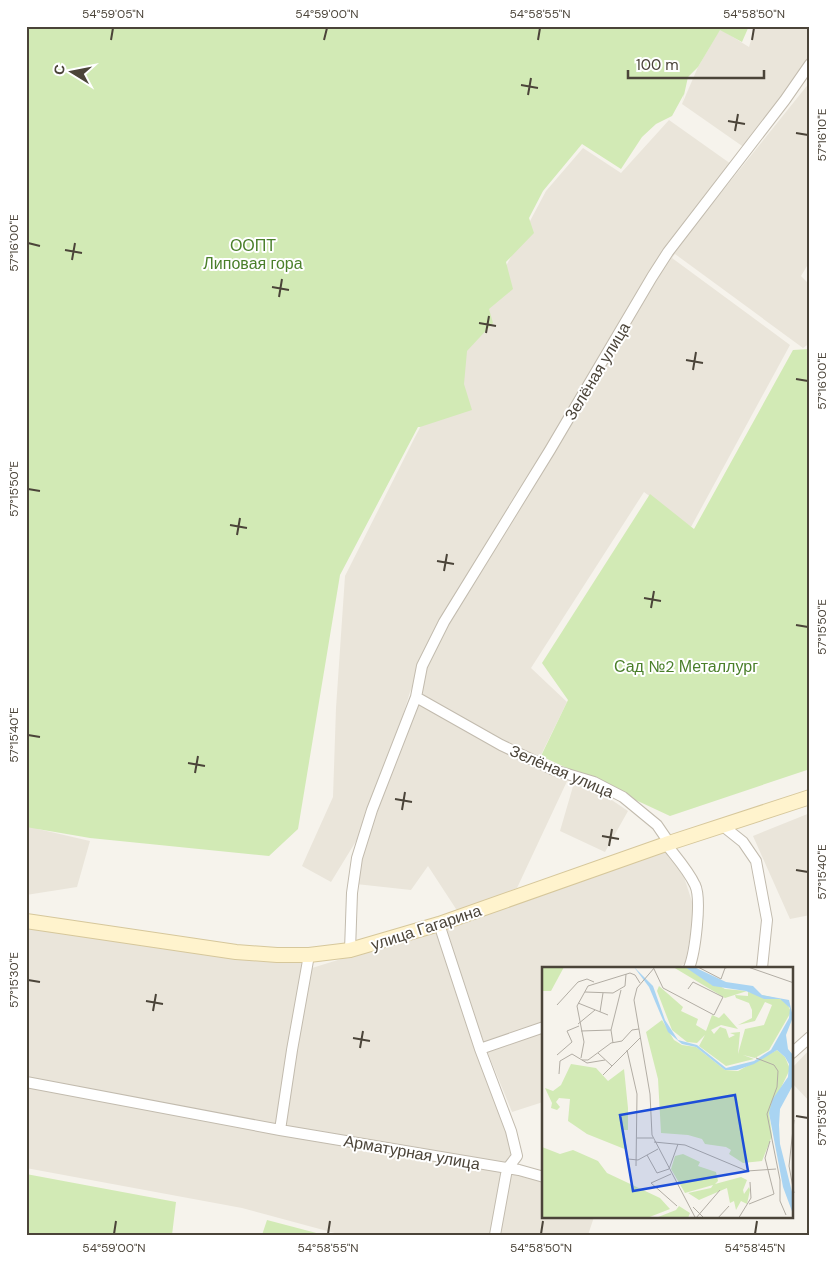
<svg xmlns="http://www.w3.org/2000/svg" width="836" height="1261" font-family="'DM Sans',sans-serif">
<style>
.residential{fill:#eae5da}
.green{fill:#d2eab5}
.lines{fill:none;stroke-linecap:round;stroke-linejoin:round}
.street-casing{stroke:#c2bbae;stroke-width:12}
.secondary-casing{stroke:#d6c79b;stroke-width:16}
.street{stroke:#fff;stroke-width:10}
.secondary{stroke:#fff3cd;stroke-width:14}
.ticks{fill:none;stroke:#4b4439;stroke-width:2}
.labels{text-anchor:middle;stroke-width:4;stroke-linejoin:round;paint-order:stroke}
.park-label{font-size:16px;fill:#4a7f2a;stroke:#fff}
.street-label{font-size:16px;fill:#4b4439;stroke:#fff}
.inset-road{fill:none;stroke:#b2ada4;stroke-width:1}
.view{fill:#1d4ed8;fill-opacity:0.15;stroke:#1d4ed8;stroke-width:2.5}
.inset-edge{fill:none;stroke:#4b4439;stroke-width:2.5}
.neatline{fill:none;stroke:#4b4439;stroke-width:2}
.ticks-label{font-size:12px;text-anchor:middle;fill:#4b4439}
</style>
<rect width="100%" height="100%" fill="#f6f3ec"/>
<path class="residential" d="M 755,26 L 810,26 L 810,56 L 800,73 L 745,148 L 682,104 L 698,67 L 720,29 L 749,47 Z
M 810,82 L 810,261 L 801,276 L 810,285 L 810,343 L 803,348 L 675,254 L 672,258 L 790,345 L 691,527 L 644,492 L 531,668 L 567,702 L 539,759 L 481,732 L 419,696 L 427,664 L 471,585 L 456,599 L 410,692 L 387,766 L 361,833 L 331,882 L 302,866 L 333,797 L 336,708 L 345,576 L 415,437 L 546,191 L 583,148 L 621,173 L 669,120 L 731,164 L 684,239 Z
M 417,703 L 569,777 L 517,888 L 458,912 L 428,866 L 411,890 L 356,884 L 365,841 Z
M 576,776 L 628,811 L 605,852 L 560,831 Z
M 810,813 L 810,915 L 790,919 L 753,836 Z
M 26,819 L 36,819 L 38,829 L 90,841 L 77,887 L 26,895 Z
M 665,849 L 684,877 L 695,911 L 685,963 L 678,968 L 544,968 L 543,1023 L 484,1043 L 443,926 Z
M 26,923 L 306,960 L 276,1125 L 26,1078 Z
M 438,929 L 513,1151 L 505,1165 L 284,1126 L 312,968 Z
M 543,1030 L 543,1102 L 512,1112 L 487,1051 Z
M 810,1049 L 810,1102 L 792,1083 L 792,1068 Z
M 26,1085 L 503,1171 L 491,1235 L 342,1235 L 242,1208 L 26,1168 Z
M 509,1171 L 543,1180 L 544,1217 L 594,1217 L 588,1235 L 499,1235 Z"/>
<path class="green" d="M 26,26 L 749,26 L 742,42 L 720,30 L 698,67 L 688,77 L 682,104 L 684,94 L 672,116 L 656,124 L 642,137 L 621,169 L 582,144 L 543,191 L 529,218 L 534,233 L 506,262 L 513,289 L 489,309 L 493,323 L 467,351 L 464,384 L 472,410 L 420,427 L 418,427 L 340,575 L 298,829 L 269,856 L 90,838 L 26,827 Z
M 810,349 L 810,769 L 670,816 L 541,756 L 568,700 L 542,663 L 650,494 L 694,529 L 793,350 Z
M 26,1174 L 176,1202 L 172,1235 L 26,1235 Z
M 267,1220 L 324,1235 L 262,1235 Z"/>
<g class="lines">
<g class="street-casing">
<path id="street" d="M 416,697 L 501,745 L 554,770 L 594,782 L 623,797 L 657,825 L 670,844
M 723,826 L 743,842 L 756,861 L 767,920 L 762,968
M 666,844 C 676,857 688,870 695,885 C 702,899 695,953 689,968
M 439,924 L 480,1049 L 511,1131 L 517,1156 L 507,1169 L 495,1235
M 350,950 L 352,893 L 357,858 L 372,810 L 416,697 L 422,666 L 444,622 L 550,450 L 652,277 L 668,252 L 785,100 L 810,64
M 480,1049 L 544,1027
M 792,1053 L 810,1037
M 26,1082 L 280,1130 L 519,1170 L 544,1177
M 280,1130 L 292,1050 L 309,955"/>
</g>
<g class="secondary-casing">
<path id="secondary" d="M 26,921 L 236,952 L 277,955 L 309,955 L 350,950 L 439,924 L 666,844 L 810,797"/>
</g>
<use href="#street" class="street"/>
<use href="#secondary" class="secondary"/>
</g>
<path class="ticks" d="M 111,40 L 113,28M 324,40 L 327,28M 538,40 L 540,28M 752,40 L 754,28M 521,85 L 538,88M 528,95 L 531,78M 728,121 L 745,124M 735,131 L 738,114M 796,133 L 808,135M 28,243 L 40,246M 65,250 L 82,253M 72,260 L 75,243M 272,287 L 289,290M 279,297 L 282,279M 479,323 L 496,326M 486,333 L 489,316M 686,360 L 703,363M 693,370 L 696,352M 796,379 L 808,381M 28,489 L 40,491M 230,525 L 247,528M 237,535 L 240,518M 437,561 L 454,564M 444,571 L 447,554M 644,598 L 661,601M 651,608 L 654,591M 796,625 L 808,627M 28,735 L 40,737M 188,763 L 205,766M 195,773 L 198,756M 395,799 L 412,802M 402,810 L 405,792M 602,836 L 619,839M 609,846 L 612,829M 796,870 L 808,872M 28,980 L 40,982M 146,1001 L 163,1004M 153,1011 L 156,994M 353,1038 L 370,1041M 360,1048 L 363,1031M 796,1116 L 808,1118M 114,1234 L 116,1221M 328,1234 L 330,1221M 541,1234 L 543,1221M 755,1234 L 757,1221"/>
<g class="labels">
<g class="park-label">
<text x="253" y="251">ООПТ<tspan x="253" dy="18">Липовая гора</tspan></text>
<text x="686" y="672">Сад №2 Металлург</text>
</g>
<g class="street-label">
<text transform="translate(597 371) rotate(-59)" y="6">Зелёная улица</text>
<text transform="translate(562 771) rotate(23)" y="6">Зелёная улица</text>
<text transform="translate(426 927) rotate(-18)" y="6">улица Гагарина</text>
<text transform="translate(412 1152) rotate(10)" y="6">Арматурная улица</text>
</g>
</g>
<g transform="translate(542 967)">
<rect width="251" height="251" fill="#f6f3ec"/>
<path d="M 0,0 L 22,0 L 9,24 L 0,24 ZM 131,0 L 143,0 L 183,22 L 205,24 L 183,31 ZM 117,19 L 141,40 L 139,44 L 156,52 L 154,58 L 164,64 L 170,48 L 177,51 L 182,46 L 196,62 L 179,58 L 169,63 L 172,67 L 178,60 L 184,62 L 187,71 L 193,68 L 188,66 L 198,65 L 196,87 L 203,62 L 222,58 L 230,38 L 223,35 L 213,54 L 196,58 L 210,51 L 210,43 L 207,36 L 194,31 L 193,28 L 206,29 L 206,25 L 238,32 L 245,36 L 249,45 L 227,83 L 213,91 L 201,88 L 212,92 L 184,99 L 157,79 L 163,68 L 155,76 L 145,75 L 130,63 L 115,24 ZM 120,53 L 132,73 L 140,78 L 154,80 L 183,103 L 196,104 L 235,83 L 243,90 L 248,102 L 227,146 L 230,169 L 220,194 L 201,196 L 187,187 L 189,183 L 184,180 L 163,177 L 160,172 L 146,168 L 119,166 L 116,112 L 104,65 ZM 29,97 L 54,101 L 66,114 L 82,102 L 86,141 L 86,163 L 82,163 L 85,183 L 45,167 L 26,154 L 28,132 L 17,131 L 14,135 L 18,140 L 15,143 L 9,141 L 10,136 L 3,121 L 11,124 L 19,118 ZM 0,180 L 18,187 L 31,183 L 56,194 L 65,206 L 118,231 L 128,242 L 105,251 L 0,251 ZM 141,187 L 158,195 L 156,199 L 174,205 L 176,214 L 173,217 L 199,210 L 205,213 L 201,223 L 202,227 L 207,220 L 208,223 L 205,237 L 199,234 L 194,243 L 192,234 L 188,236 L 185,221 L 157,233 L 146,226 L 169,221 L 171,218 L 143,226 L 129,202 L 133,189 ZM 137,239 L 148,246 L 146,251 L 111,252 L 134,243 Z" fill="#d2eab5"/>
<path d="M 92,0 L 111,19 L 123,53 L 136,73 L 155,78 L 184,101 L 212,94 L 229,83 L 247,51 L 248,41 L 238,32 L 222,32 L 204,24 L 171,19 L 143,0 L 152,0 L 184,15 L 211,19 L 220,28 L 247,33 L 251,50 L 244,68 L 246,82 L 251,88 L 251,118 L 238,142 L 237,158 L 238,177 L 251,229 L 251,247 L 241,220 L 227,146 L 230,133 L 246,110 L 247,97 L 243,90 L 235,83 L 212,97 L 195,103 L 183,103 L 154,80 L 140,77 L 126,65 L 107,20 Z" fill="#a9d4f2"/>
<path class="inset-road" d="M 113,0 L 95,21 L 92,33 L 108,127 L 110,168 L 154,252M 156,0 L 179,12 L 183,1 L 187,0M 206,0 L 252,16M 112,2 L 121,21 L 172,48 L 181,30 L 151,15 L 146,22M 43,25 L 71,26 L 83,19 L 84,7M 36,36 L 66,48M 15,38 L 36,15 L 45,12 L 52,15M 58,45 L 61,26M 36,57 L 53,43M 39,64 L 69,63M 71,76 L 69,63 L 79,23M 85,83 L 95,127 L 94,199M 56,86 L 70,99M 15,88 L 30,75 L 25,64 L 37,59M 39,91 L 42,75 L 35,39 L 46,19 L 88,6 L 93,8 L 98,16M 214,91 L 232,98 L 236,104 L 235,120 L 225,147 L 238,213 L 238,234 L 244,248M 40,93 L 46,93 L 69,76 L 80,74 L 90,63 L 97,62M 17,107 L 18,94 L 30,87 L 45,96 L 63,93M 61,108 L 98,71M 252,153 L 247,199 L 252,226M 95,171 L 111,171M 112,175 L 143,178 L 205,204 L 234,202M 105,188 L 115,206 L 127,202M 86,192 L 96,193 L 116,182M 127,202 L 136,177M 129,207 L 109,216 L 135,239M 207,237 L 232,227 L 223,191 L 228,174M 151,240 L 163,252M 154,251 L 178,223M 175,252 L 187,239M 196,252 L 209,231 L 208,215"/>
<path class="view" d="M 193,128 L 206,204 L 91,224 L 78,148 Z"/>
<rect width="251" height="251" class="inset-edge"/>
</g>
<rect width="836" height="1261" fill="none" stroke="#ffffff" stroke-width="55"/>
<g transform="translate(72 72) rotate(280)" stroke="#ffffff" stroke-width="4" paint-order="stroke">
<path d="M0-4L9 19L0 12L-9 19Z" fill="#4b4439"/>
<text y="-8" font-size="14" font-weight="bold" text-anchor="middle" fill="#4b4439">С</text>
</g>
<path d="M628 70v8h136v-8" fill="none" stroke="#4b4439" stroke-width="2.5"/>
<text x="636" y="70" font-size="15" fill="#4b4439" stroke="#ffffff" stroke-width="4" paint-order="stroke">100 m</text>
<rect x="28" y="28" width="780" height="1206" class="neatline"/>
<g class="ticks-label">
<text x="113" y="18">54°59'05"N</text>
<text x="327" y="18">54°59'00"N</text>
<text x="540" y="18">54°58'55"N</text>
<text x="754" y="18">54°58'50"N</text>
<text transform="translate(822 135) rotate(-90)" y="4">57°16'10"E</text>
<text transform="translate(14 243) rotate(-90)" y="4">57°16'00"E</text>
<text transform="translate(822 381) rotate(-90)" y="4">57°16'00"E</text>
<text transform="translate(14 489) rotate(-90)" y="4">57°15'50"E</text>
<text transform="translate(822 627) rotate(-90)" y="4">57°15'50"E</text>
<text transform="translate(14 735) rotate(-90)" y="4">57°15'40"E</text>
<text transform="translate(822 872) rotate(-90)" y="4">57°15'40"E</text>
<text transform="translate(14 980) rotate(-90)" y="4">57°15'30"E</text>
<text transform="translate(822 1118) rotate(-90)" y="4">57°15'30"E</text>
<text x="114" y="1252">54°59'00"N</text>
<text x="328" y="1252">54°58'55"N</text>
<text x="541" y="1252">54°58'50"N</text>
<text x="755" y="1252">54°58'45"N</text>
</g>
</svg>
